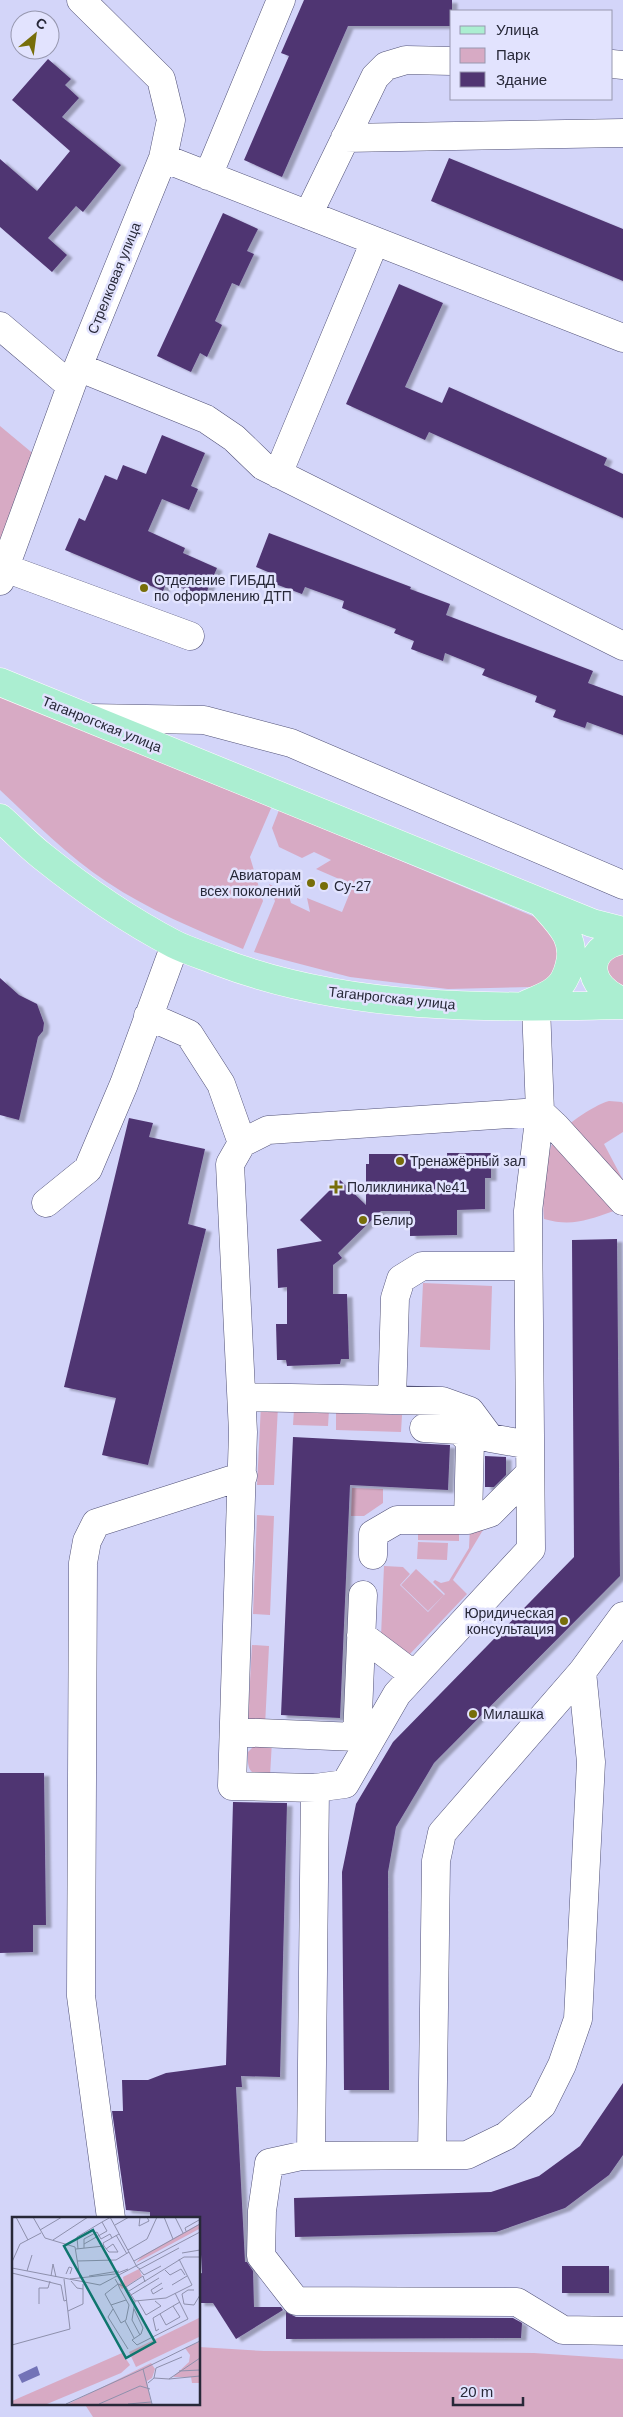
<svg xmlns="http://www.w3.org/2000/svg" width="623" height="2417" font-family="Arial,sans-serif">
<style>
.green{fill:#d7aac4}
.building{fill:#503572;filter:url(#shadow)}
.lines{fill:none;stroke-linecap:round;stroke-linejoin:round}
.minor-casing{stroke:#515177;stroke-width:29}
.major-casing{stroke:#fff;stroke-width:29}
.minor{stroke:#fff;stroke-width:28}
.major{stroke:#abeed1;stroke-width:28}
.poi-dot{fill:#776e0a;stroke:#e2e3fe;stroke-width:2}
.labels{text-anchor:middle;stroke-width:5;stroke-linejoin:round;paint-order:stroke}
.street-label{font-size:14px;fill:#272838;stroke:#e2e3fe}
.poi-label{font-size:14px;fill:#272838;stroke:#e2e3fe;text-anchor:start}
.inset-road{fill:none;stroke:#8e90ac;stroke-width:1}
.view{fill:#0f766e;fill-opacity:0.15;stroke:#0f766e;stroke-width:2.5}
.inset-edge{fill:none;stroke:#272838;stroke-width:2.5}
</style>
<defs>
<filter id="shadow"><feDropShadow dx="5.5" dy="3" stdDeviation="1" flood-color="#0004"/></filter>
</defs>
<rect width="100%" height="100%" fill="#d3d5f9"/>
<path class="green" d="M 0,426 L 36,456 L 0,543 Z
M 0,693 L 272,806 L 250,857 L 263,901 L 243,949 C 196,930 149,910 107,882 C 68,856 34,822 0,790 Z
M 279,810 L 554,925 L 565,955 L 548,982 L 532,987 L 448,989 L 350,977 L 254,952 L 275,901 L 269,884 L 288,893 L 291,903 L 310,912 L 307,898 L 342,912 L 353,885 L 316,869 L 331,860 L 314,852 L 302,858 L 279,847 L 272,828 Z
M 623,947 L 623,991 L 615,991 L 599,962 Z
M 609,1101 L 622,1102 L 623,1104 L 623,1132 L 604,1144 L 623,1180 L 623,1216 L 614,1211 C 587,1220 572,1227 544,1219 C 542,1199 544,1160 553,1142 C 561,1127 592,1106 609,1101 Z
M 423,1283 L 492,1286 L 490,1350 L 420,1347 Z
M 261,1405 L 278,1406 L 274,1485 L 257,1485 Z
M 294,1409 L 329,1410 L 328,1426 L 293,1425 Z
M 336,1413 L 402,1415 L 401,1432 L 336,1430 Z
M 352,1488 L 383,1489 L 383,1503 L 364,1516 L 351,1516 Z
M 257,1515 L 274,1516 L 270,1615 L 253,1614 Z
M 489,1520 L 453,1580 L 467,1594 L 409,1655 L 381,1636 L 384,1566 L 403,1567 L 410,1574 L 400,1585 L 428,1612 L 445,1594 L 433,1582 L 435,1580 L 441,1583 L 449,1581 L 469,1548 L 470,1526 Z
M 418,1531 L 459,1533 L 459,1541 L 418,1540 Z
M 418,1542 L 448,1543 L 447,1560 L 417,1559 Z
M 416,1569 L 444,1595 L 428,1611 L 401,1585 Z
M 252,1645 L 269,1646 L 265,1726 L 248,1718 Z
M 260,1740 L 272,1741 L 270,1776 C 250,1775 247,1772 248,1752 Z
M 199,2347 L 264,2351 L 534,2353 L 623,2359 L 623,2417 L 93,2417 L 84,2403 L 199,2403 Z"/>
<path class="building" d="M 304,0 L 452,0 L 452,26 L 348,26 L 282,177 L 244,160 L 289,56 L 281,53 Z
M 48,59 L 71,79 L 65,85 L 79,98 L 62,117 L 121,165 L 83,212 L 76,206 L 48,238 L 67,255 L 52,272 L 0,227 L 0,159 L 37,191 L 70,151 L 12,100 Z
M 449,158 L 623,229 L 623,281 L 431,201 Z
M 223,213 L 258,229 L 247,251 L 254,254 L 239,286 L 232,283 L 215,321 L 222,325 L 207,357 L 200,353 L 191,372 L 157,356 Z
M 399,284 L 443,303 L 405,387 L 442,403 L 449,387 L 607,458 L 604,465 L 623,474 L 623,518 L 429,432 L 425,440 L 346,404 Z
M 162,435 L 205,453 L 191,486 L 198,489 L 189,510 L 162,499 L 148,531 L 185,548 L 183,553 L 217,568 L 204,598 L 167,581 L 163,591 L 65,550 L 79,518 L 85,521 L 105,475 L 117,480 L 123,465 L 146,474 Z
M 269,533 L 411,587 L 410,589 L 450,604 L 446,615 L 593,671 L 588,683 L 623,696 L 623,735 L 587,722 L 585,728 L 553,717 L 556,710 L 535,702 L 537,696 L 482,675 L 485,669 L 445,653 L 443,661 L 411,649 L 414,641 L 394,633 L 396,629 L 342,608 L 344,601 L 305,587 L 302,594 L 270,582 L 273,574 L 256,567 Z
M 0,978 L 19,995 L 37,1004 L 44,1023 L 43,1031 L 38,1037 L 19,1120 L 0,1115 Z
M 129,1118 L 153,1123 L 149,1137 L 205,1149 L 188,1224 L 206,1229 L 148,1465 L 102,1455 L 116,1398 L 64,1387 Z
M 447,1153 L 491,1153 L 491,1178 L 485,1178 L 485,1209 L 457,1210 L 457,1235 L 410,1236 L 410,1211 L 381,1211 L 338,1253 L 342,1258 L 333,1265 L 333,1294 L 347,1294 L 349,1359 L 341,1359 L 340,1364 L 287,1366 L 286,1360 L 277,1360 L 276,1324 L 287,1324 L 287,1287 L 278,1288 L 277,1249 L 322,1241 L 300,1220 L 340,1180 L 366,1205 L 366,1164 L 369,1164 L 369,1154 L 410,1154 L 411,1167 L 448,1167 Z
M 617,1239 L 620,1576 L 434,1763 L 396,1827 L 388,1872 L 389,2090 L 344,2090 L 342,1872 L 356,1804 L 393,1742 L 574,1557 L 572,1240 Z
M 293,1437 L 450,1445 L 448,1490 L 350,1485 L 340,1718 L 281,1715 Z
M 485,1456 L 506,1457 L 506,1475 L 494,1487 L 485,1487 Z
M 0,1773 L 44,1773 L 46,1925 L 33,1925 L 33,1952 L 0,1953 Z
M 233,1802 L 287,1803 L 280,2077 L 241,2076 L 242,2087 L 236,2087 L 245,2262 L 247,2262 L 253,2271 L 254,2307 L 281,2307 L 283,2310 L 236,2339 L 213,2303 L 199,2303 L 199,2274 L 202,2273 L 199,2218 L 150,2218 L 150,2212 L 126,2210 L 112,2111 L 123,2111 L 122,2080 L 148,2080 L 166,2073 L 226,2065 Z
M 623,2083 L 623,2155 L 609,2175 L 565,2208 L 496,2232 L 295,2237 L 294,2198 L 491,2192 L 539,2176 L 580,2146 Z
M 562,2266 L 609,2266 L 609,2293 L 562,2293 Z
M 286,2312 L 296,2317 L 513,2318 L 522,2323 L 521,2338 L 286,2339 Z"/>
<g class="lines">
<g class="minor-casing">
<path id="minor" d="M 612,64 L 623,65
M 345,138 L 623,133
M 163,158 L 623,338
M 208,176 L 281,0
M 308,215 L 375,77 L 386,66 L 406,60 L 452,61
M 0,326 L 71,386
M 78,367 L 206,419 L 234,438 L 263,466 L 623,646
M 278,474 L 375,241
M 5,568 L 190,636
M 0,581 L 78,367 L 163,158 L 171,120 L 161,79 L 81,0
M 89,718 L 204,720 L 291,743 L 623,885
M 536,1006 L 540,1112 L 528,1211 L 531,1549 L 397,1694 L 345,1784 L 315,1788 L 232,1786 L 243,1432 L 230,1164 L 242,1143 L 268,1130 L 540,1112 L 555,1126 L 623,1201
M 148,1016 L 189,1034 L 221,1084 L 242,1143
M 46,1203 L 88,1169 L 124,1084 L 175,945
M 243,1397 L 442,1401 L 470,1411 L 490,1438 L 530,1445
M 392,1400 L 395,1298 L 401,1279 L 422,1266 L 528,1266
M 468,1520 L 490,1513 L 530,1473
M 373,1555 L 373,1534 L 397,1520 L 468,1520 L 470,1441 L 459,1430 L 424,1428
M 361,1635 L 414,1675
M 582,1672 L 591,1762 L 578,2019 L 562,2065 L 542,2105 L 506,2136 L 467,2155 L 301,2156 L 269,2163 L 262,2211 L 261,2256 L 296,2301 L 517,2302 L 563,2330 L 623,2331
M 234,1732 L 357,1737 L 363,1595
M 311,2155 L 315,1788
M 432,2155 L 436,1861 L 442,1833 L 582,1672 L 623,1616
M 111,2218 L 81,1996 L 83,1563 L 87,1541 L 96,1523 L 243,1476"/>
</g>
<g class="major-casing">
<path id="major" d="M 0,682 L 592,923 L 623,931
M 0,818 C 14,830 27,844 42,856 C 82,888 128,920 174,944 C 188,951 205,956 220,962 C 349,1011 487,1008 623,1005
M 623,940 C 581,948 586,988 623,1001
M 527,1004 C 536,1000 548,996 555,990 C 562,985 567,975 569,967 C 577,940 561,925 544,906"/>
</g>
<use href="#minor" class="minor"/>
<use href="#major" class="major"/>
</g>
<g class="poi-dot">
<circle cx="144" cy="588" r="5"/>
<circle cx="311" cy="883" r="5"/>
<circle cx="324" cy="886" r="5"/>
<circle cx="400" cy="1161" r="5"/>
<path d="M333.5 1179.5h5v5h5v5h-5v5h-5v-5h-5v-5h5z"/>
<circle cx="363" cy="1220" r="5"/>
<circle cx="564" cy="1621" r="5"/>
<circle cx="473" cy="1714" r="5"/>
</g>
<g class="labels">
<g class="street-label">
<text transform="translate(114 278) rotate(-68)" y="5">Стрелковая улица</text>
<text transform="translate(102 724) rotate(22)" y="5">Таганрогская улица</text>
<text transform="translate(392 998) rotate(6)" y="5">Таганрогская улица</text>
</g>
<g class="poi-label">
<text x="154" y="585">Отделение ГИБДД<tspan x="154" dy="16">по оформлению ДТП</tspan></text>
<text x="301" y="880" text-anchor="end">Авиаторам<tspan x="301" dy="16">всех поколений</tspan></text>
<text x="334" y="891">Су-27</text>
<text x="410" y="1166">Тренажёрный зал</text>
<text x="347" y="1192">Поликлиника №41</text>
<text x="373" y="1225">Белир</text>
<text x="554" y="1618" text-anchor="end">Юридическая<tspan x="554" dy="16">консультация</tspan></text>
<text x="483" y="1719">Милашка</text>
</g>
</g>
<g transform="translate(12 2217)">
<rect width="188" height="188" fill="#d3d5f9"/>
<path d="M 187,7 L 187,12 L 124,46 L 130,39 ZM 127,52 L 130,59 L 110,72 L 107,68 L 109,64 L 112,68 L 111,60 ZM 187,101 L 187,120 L 124,150 L 117,135 ZM 187,125 L 187,166 L 180,166 L 179,160 L 161,160 L 177,145 L 178,138 L 173,131 ZM 110,136 L 118,148 L 109,156 L 35,187 L 0,187 L 0,184 ZM 139,146 L 143,152 L 140,161 L 135,164 L 139,187 L 56,187 Z" fill="#d7aac4"/>
<path d="M 25,149 L 28,158 L 10,166 L 6,158 Z" fill="#7373b7"/>
<path class="inset-road" d="M 4,0 L 16,23M 21,0 L 33,21 L 63,30 L 68,61M 98,0 L 125,50M 128,0 L 127,9 L 137,4 L 135,0M 152,0 L 161,22M 163,0 L 171,16M 103,8 L 117,0M 28,13 L 50,0M 174,14 L 173,11 L 187,3M 104,18 L 115,37M 41,23 L 76,0M 72,27 L 95,14 L 90,5 L 99,0M 92,29 L 96,34 L 97,35 L 106,35 L 101,27 L 94,32M 72,31 L 72,22 L 85,15 L 89,22 L 98,17 L 100,21M 64,32 L 92,29 L 91,26 L 107,17M 66,32 L 65,20 L 90,5M 116,33 L 135,22 L 145,0M 170,36 L 188,33M 65,44 L 104,43 L 117,35M 122,44 L 188,7M 0,45 L 8,27 L 29,16M 125,50 L 128,52 L 167,31M 0,51 L 88,68 L 188,15M 127,52 L 132,58 L 149,49M 153,53 L 158,58 L 169,52 L 173,58M 15,54 L 20,38M 0,56 L 49,68 L 52,84 L 55,83M 54,57 L 57,50 L 60,51 L 58,57M 39,59 L 41,47 L 44,60M 77,59 L 107,54M 58,62 L 103,57 L 116,52M 103,62 L 106,67 L 108,72 L 117,88 L 114,103 L 109,106 L 93,77 L 106,67M 59,64 L 65,71 L 71,72M 150,66 L 139,73 L 141,77 L 151,71M 106,67 L 114,70 L 123,84 L 120,103 L 128,118M 160,68 L 175,59M 114,70 L 131,59 L 133,65M 182,73 L 176,73 L 170,77 L 172,87 L 182,88 L 188,78M 117,74 L 172,40 L 188,40M 119,78 L 147,61M 123,84 L 154,81 L 180,68 L 167,42M 126,84 L 134,98 L 149,89 L 143,84M 27,87 L 27,71 L 36,71 L 38,64M 99,88 L 114,83M 101,92 L 96,100 L 116,132M 122,92 L 131,111 L 129,117 L 120,123 L 125,128 L 176,102 L 163,76M 56,94 L 71,87 L 71,67M 148,97 L 154,108 L 168,100 L 161,89 L 168,85M 113,104 L 122,121M 147,112 L 144,114 L 141,101 L 161,89M 0,128 L 58,112 L 52,62M 131,152 L 188,124M 131,152 L 140,187M 167,154 L 188,153M 142,161 L 144,151 L 170,140M 157,162 L 188,159M 136,166 L 142,161 L 157,162 L 188,141M 54,187 L 131,152M 87,187 L 128,169 L 138,172M 116,187 L 139,185"/>
<path class="view" d="M 81,13 L 143,125 L 114,141 L 52,29 Z"/>
<rect width="188" height="188" class="inset-edge"/>
</g>
<rect x="450" y="10" width="162" height="90" fill="#e2e3fe" stroke="#9798af"/>
<rect x="460" y="26" width="25" height="8" fill="#abeed1" stroke="#9798af"/>
<text x="496" y="35" font-size="15" fill="#272838">Улица</text>
<rect x="460" y="48" width="25" height="15" fill="#d7aac4" stroke="#9798af"/>
<text x="496" y="60" font-size="15" fill="#272838">Парк</text>
<rect x="460" y="72" width="25" height="15" fill="#503572" stroke="#9798af"/>
<text x="496" y="85" font-size="15" fill="#272838">Здание</text>
<g transform="translate(35 35) rotate(29)"><circle r="24" fill="#e2e3fe" stroke="#9798af"/>
<path d="M0-4L9 19L0 12L-9 19Z" fill="#776e0a"/>
<text y="-8" font-size="14" font-weight="bold" text-anchor="middle" fill="#272838">С</text>
</g>
<path d="M453 2397v8h70v-8" fill="none" stroke="#272838" stroke-width="2.5"/>
<text x="460" y="2397" font-size="15" fill="#272838" stroke="#e2e3fe" stroke-width="4" paint-order="stroke">20 m</text>
</svg>
